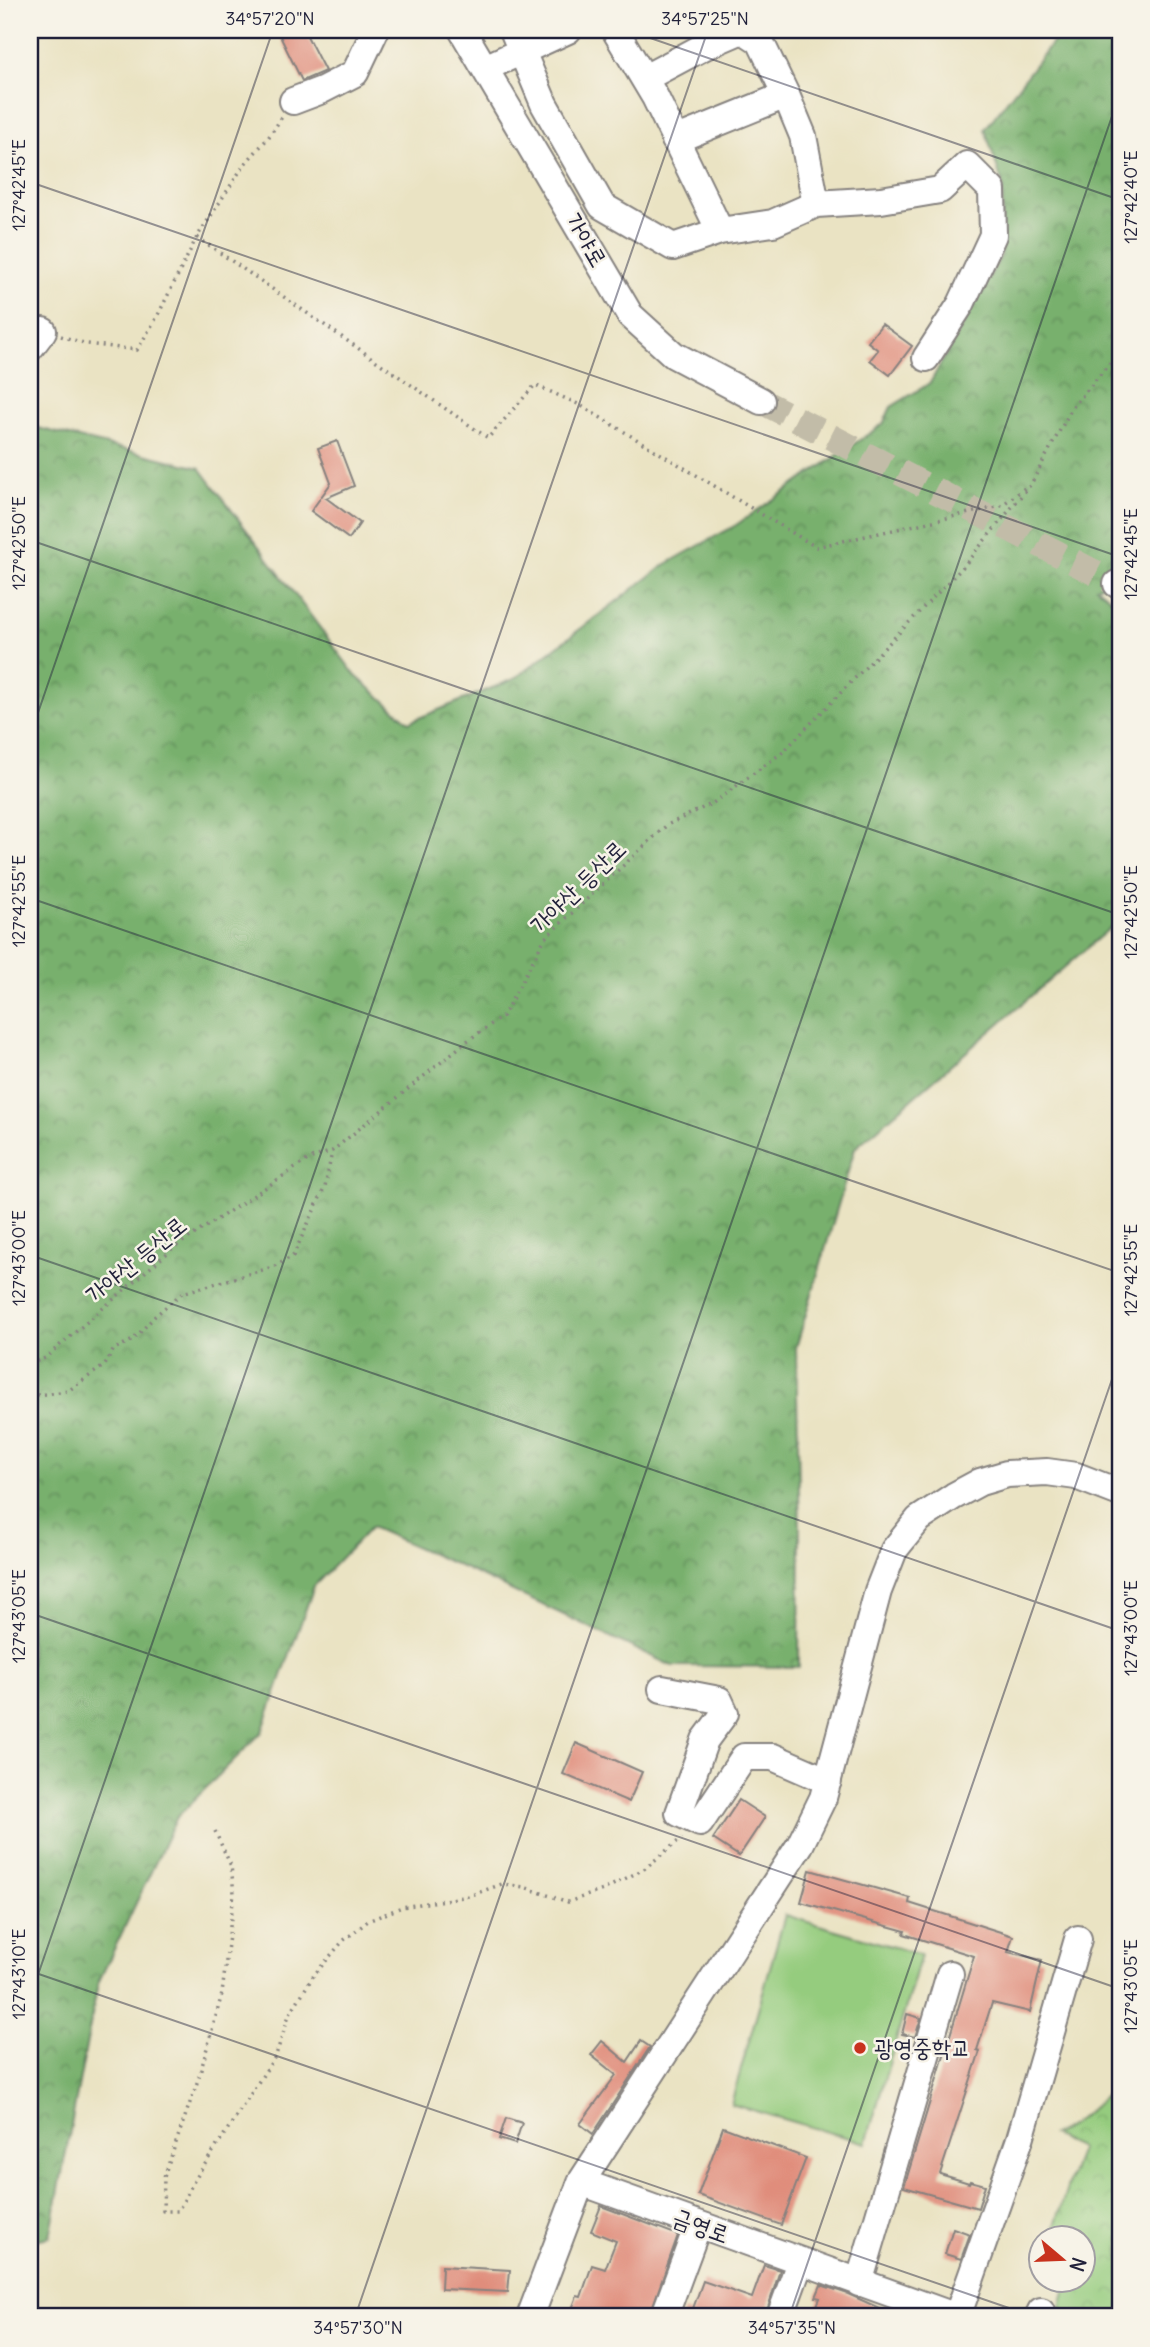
<svg xmlns="http://www.w3.org/2000/svg" width="1150" height="2347" font-family="Delius,'Poor Story',sans-serif">
<style>
.forest{fill:url(#forest-crowns);stroke:#4d6954;stroke-width:2}
.park{fill:url(#park-crowns);stroke:#5c775c;stroke-width:2}
.pitch{fill:#95cc7e;stroke:#5c775c;stroke-width:2}
.building{fill:#e08d7c}
.lines{fill:none;stroke-linecap:round;stroke-linejoin:round}
.minor-tunnel{stroke:#c2bca8;stroke-width:26;stroke-dasharray:26 13;stroke-linecap:butt}
.minor-casing{stroke:#86827f;stroke-width:30}
.path{stroke:#86827f;stroke-width:3.5;stroke-dasharray:2 5;stroke-linecap:butt}
.minor{stroke:#fff;stroke-width:26}
.ticks{fill:none;stroke:#22223b;stroke-width:2;stroke-opacity:0.45}
.poi-dot{fill:#c8321e;stroke:#f7f3e8;stroke-width:2.5}
.labels{text-anchor:middle;stroke-width:5;stroke-linejoin:round;paint-order:stroke}
.street-label{font-size:24px;fill:#22223b;stroke:#f7f3e8}
.poi-label{font-size:24px;fill:#22223b;stroke:#f7f3e8;text-anchor:start}
.neatline{fill:none;stroke:#22223b;stroke-width:2.5}
.ticks-label{font-size:18px;text-anchor:middle;fill:#22223b}
</style>
<defs>
<pattern id="forest-crowns" width="20" height="18" patternUnits="userSpaceOnUse" patternTransform="scale(1.75)"><rect width="20" height="18" fill="#78b06d"/><path d="M2 6a3 3 0 1 1 6 0M12 15a3 3 0 1 1 6 0" fill="none" stroke="#628f5b"/></pattern>
<pattern id="park-crowns" width="20" height="18" patternUnits="userSpaceOnUse" patternTransform="scale(1.75)"><rect width="20" height="18" fill="#95cc7e"/><path d="M2 6a3 3 0 1 1 6 0M12 15a3 3 0 1 1 6 0" fill="none" stroke="#80af6e"/></pattern>
</defs>
<rect width="100%" height="100%" fill="#f7f3e8"/>
<filter id="ink" filterUnits="userSpaceOnUse"><feTurbulence type="fractalNoise" baseFrequency=".0143" numOctaves="2"/><feDisplacementMap in="SourceGraphic" scale="14" xChannelSelector="R" yChannelSelector="G"/><feConvolveMatrix kernelMatrix="1 2 1 2 8 2 1 2 1" color-interpolation-filters="sRGB"/></filter>
<filter id="wash" filterUnits="userSpaceOnUse"><feTurbulence type="fractalNoise" baseFrequency=".00686" numOctaves="4" result="noise"/><feDisplacementMap in="SourceGraphic" scale="28" xChannelSelector="R" yChannelSelector="G"/><feGaussianBlur stdDeviation="1.57" result="paint"/><feColorMatrix in="noise" values="0 0 0 0 0 0 0 0 0 0 0 0 0 0 0 0 0 1.4 0 .05"/><feComposite in="paint" operator="in"/></filter>
<g filter="url(#wash)">
<rect width="100%" height="100%" fill="#eae3c3"/>
<path class="forest" d="M 1062,30 L 1120,30 L 1120,577 L 1096,587 L 1120,606 L 1120,924 L 1110,928 L 855,1148 L 796,1348 L 800,1536 L 799,1667 L 672,1666 L 466,1569 L 371,1527 L 314,1586 L 262,1732 L 177,1817 L 98,1983 L 50,2237 L 30,2241 L 30,426 L 200,468 L 356,676 L 409,722 L 514,679 L 666,564 L 736,525 L 883,424 L 891,407 L 930,383 L 1001,256 L 1003,186 L 985,129 Z"/>
<path class="park" d="M 1120,2084 L 1120,2317 L 1058,2317 L 1066,2289 L 1051,2281 L 1084,2280 L 1084,2238 L 1051,2238 L 1080,2148 L 1052,2135 L 1072,2125 Z"/>
<path class="pitch" d="M 785,1915 L 921,1955 L 866,2143 L 731,2104 Z"/>
<g id="blocks">
<path class="building" d="M 277,30 L 304,30 L 325,71 L 302,81 Z
M 882,324 L 912,346 L 890,375 L 870,360 L 878,350 L 868,342 Z
M 337,441 L 354,486 L 326,498 L 360,523 L 349,539 L 311,511 L 331,483 L 318,448 Z
M 576,1743 L 642,1772 L 629,1802 L 563,1774 Z
M 739,1800 L 765,1817 L 739,1856 L 713,1839 Z
M 810,1870 L 910,1898 L 909,1903 L 1013,1936 L 1008,1952 L 1042,1960 L 1030,2012 L 992,2003 L 977,2050 L 980,2051 L 940,2174 L 969,2183 L 970,2181 L 985,2185 L 978,2208 L 904,2187 L 974,1956 L 904,1934 L 905,1931 L 801,1902 Z
M 907,2014 L 921,2018 L 915,2037 L 902,2034 Z
M 602,2041 L 627,2062 L 641,2041 L 650,2047 L 593,2134 L 580,2124 L 616,2075 L 591,2055 Z
M 506,2118 L 522,2123 L 515,2144 L 499,2139 Z
M 723,2127 L 806,2158 L 781,2225 L 698,2195 Z
M 601,2206 L 678,2235 L 649,2317 L 569,2317 L 577,2296 L 581,2297 L 592,2265 L 605,2269 L 616,2241 L 591,2231 Z
M 953,2228 L 970,2234 L 961,2259 L 945,2254 Z
M 764,2265 L 780,2270 L 765,2317 L 681,2317 L 683,2311 L 691,2314 L 703,2281 L 752,2298 Z
M 442,2266 L 510,2270 L 508,2292 L 441,2289 Z
M 821,2285 L 848,2294 L 899,2317 L 823,2317 L 814,2314 L 820,2298 L 816,2297 Z"/>
</g>
</g>
<g filter="url(#ink)">
<use href="#blocks" fill-opacity="0" stroke="#86827f" stroke-width="2"/>
<g class="lines">
<path class="minor-tunnel" d="M 761,401 L 1117,584"/>
<g class="minor-casing">
<path id="minor" d="M 462,30 L 630,315 L 674,355 L 761,401
M 513,30 L 544,104 L 602,206 L 673,247 L 720,231
M 615,30 L 655,97 L 720,231 L 773,223 L 816,204 L 881,200 L 940,190 L 967,165 L 992,190 L 993,235 L 961,304 L 926,358
M 743,30 L 760,41 L 786,95 L 803,136 L 816,204
M 485,68 L 568,30
M 645,78 L 705,46 L 742,30
M 293,101 L 322,90 L 355,73 L 374,33 L 374,30
M 675,140 L 786,95
M 30,348 L 43,331
M 1117,584 L 1120,586
M 662,1689 L 719,1700 L 725,1713 L 705,1740 L 679,1813 L 700,1823 L 744,1757 L 773,1757 L 828,1781
M 581,2182 L 957,2317
M 859,2283 L 950,1974
M 530,2317 L 581,2182 L 800,1845 L 823,1798 L 878,1591 L 894,1550 L 919,1519 L 954,1496 L 980,1482 L 1007,1474 L 1047,1472 L 1076,1476 L 1120,1493
M 664,2317 L 698,2225
M 780,2317 L 800,2262
M 957,2317 L 1020,2139 L 1078,1939
M 1038,2317 L 1041,2311"/>
</g>
<path class="path" d="M 197,237 L 488,438 L 535,385 L 578,404 L 816,547 L 1001,506 L 1026,487
M 61,336 L 87,344 L 137,350 L 157,317 L 197,237 L 244,165 L 268,138 L 282,117
M 30,1364 L 45,1358 L 172,1249 L 309,1159 L 332,1151 L 467,1041 L 503,1016 L 545,938 L 667,825 L 713,803 L 783,752 L 962,568 L 1031,484 L 1072,408 L 1120,351
M 30,1396 L 68,1391 L 105,1365 L 114,1349 L 133,1340 L 155,1316 L 182,1293 L 273,1267 L 293,1256 L 325,1187 L 332,1152
M 215,1831 L 231,1866 L 234,1893 L 222,1994 L 199,2077 L 164,2177 L 163,2211 L 178,2211 L 194,2181 L 276,2055 L 289,2015 L 314,1975 L 343,1941 L 368,1921 L 402,1907 L 469,1896 L 502,1884 L 524,1887 L 568,1902 L 603,1890 L 644,1869 L 682,1838"/>
<use href="#minor" class="minor"/>
</g>
</g>
<path class="ticks" d="M 627,30 L 1120,200M 30,182 L 1120,557M 30,540 L 1120,915M 30,736 L 273,30M 30,898 L 1120,1273M 30,1255 L 1120,1631M 30,1613 L 1120,1989M 30,1971 L 1035,2317M 30,1998 L 708,30M 355,2317 L 1120,93M 789,2317 L 1120,1356"/>
<circle class="poi-dot" cx="860" cy="2048" r="7"/>
<g class="labels">
<g class="street-label">
<text transform="translate(586 240) rotate(60)" y="8">가야로</text>
<text transform="translate(578 887) rotate(-44)" y="8">가야산 등산로</text>
<text transform="translate(136 1260) rotate(-39)" y="8">가야산 등산로</text>
<text transform="translate(701 2226) rotate(20)" y="8">금영로</text>
</g>
<g class="poi-label">
<text x="874" y="2056">광영중학교</text>
</g>
</g>
<rect width="1150" height="2347" fill="none" stroke="#f7f3e8" stroke-width="77"/>
<g transform="translate(1062 2259) rotate(109)"><circle r="33" fill="#f7f3e8" stroke="#a29fa3" stroke-width="2"/>
<path d="M0-5L12 26L0 18L-12 26Z" fill="#c8321e"/>
<text y="-10" font-size="19" font-weight="bold" text-anchor="middle" fill="#22223b">N</text>
</g>
<rect x="38" y="38" width="1074" height="2270" class="neatline"/>
<g class="ticks-label">
<text x="270" y="25">34°57'20"N</text>
<text x="705" y="25">34°57'25"N</text>
<text transform="translate(19 185) rotate(-90)" y="6">127°42'45"E</text>
<text transform="translate(1131 197) rotate(-90)" y="6">127°42'40"E</text>
<text transform="translate(19 543) rotate(-90)" y="6">127°42'50"E</text>
<text transform="translate(1131 554) rotate(-90)" y="6">127°42'45"E</text>
<text transform="translate(19 901) rotate(-90)" y="6">127°42'55"E</text>
<text transform="translate(1131 912) rotate(-90)" y="6">127°42'50"E</text>
<text transform="translate(19 1258) rotate(-90)" y="6">127°43'00"E</text>
<text transform="translate(1131 1270) rotate(-90)" y="6">127°42'55"E</text>
<text transform="translate(19 1616) rotate(-90)" y="6">127°43'05"E</text>
<text transform="translate(1131 1628) rotate(-90)" y="6">127°43'00"E</text>
<text transform="translate(19 1974) rotate(-90)" y="6">127°43'10"E</text>
<text transform="translate(1131 1986) rotate(-90)" y="6">127°43'05"E</text>
<text x="358" y="2334">34°57'30"N</text>
<text x="792" y="2334">34°57'35"N</text>
</g>
</svg>
